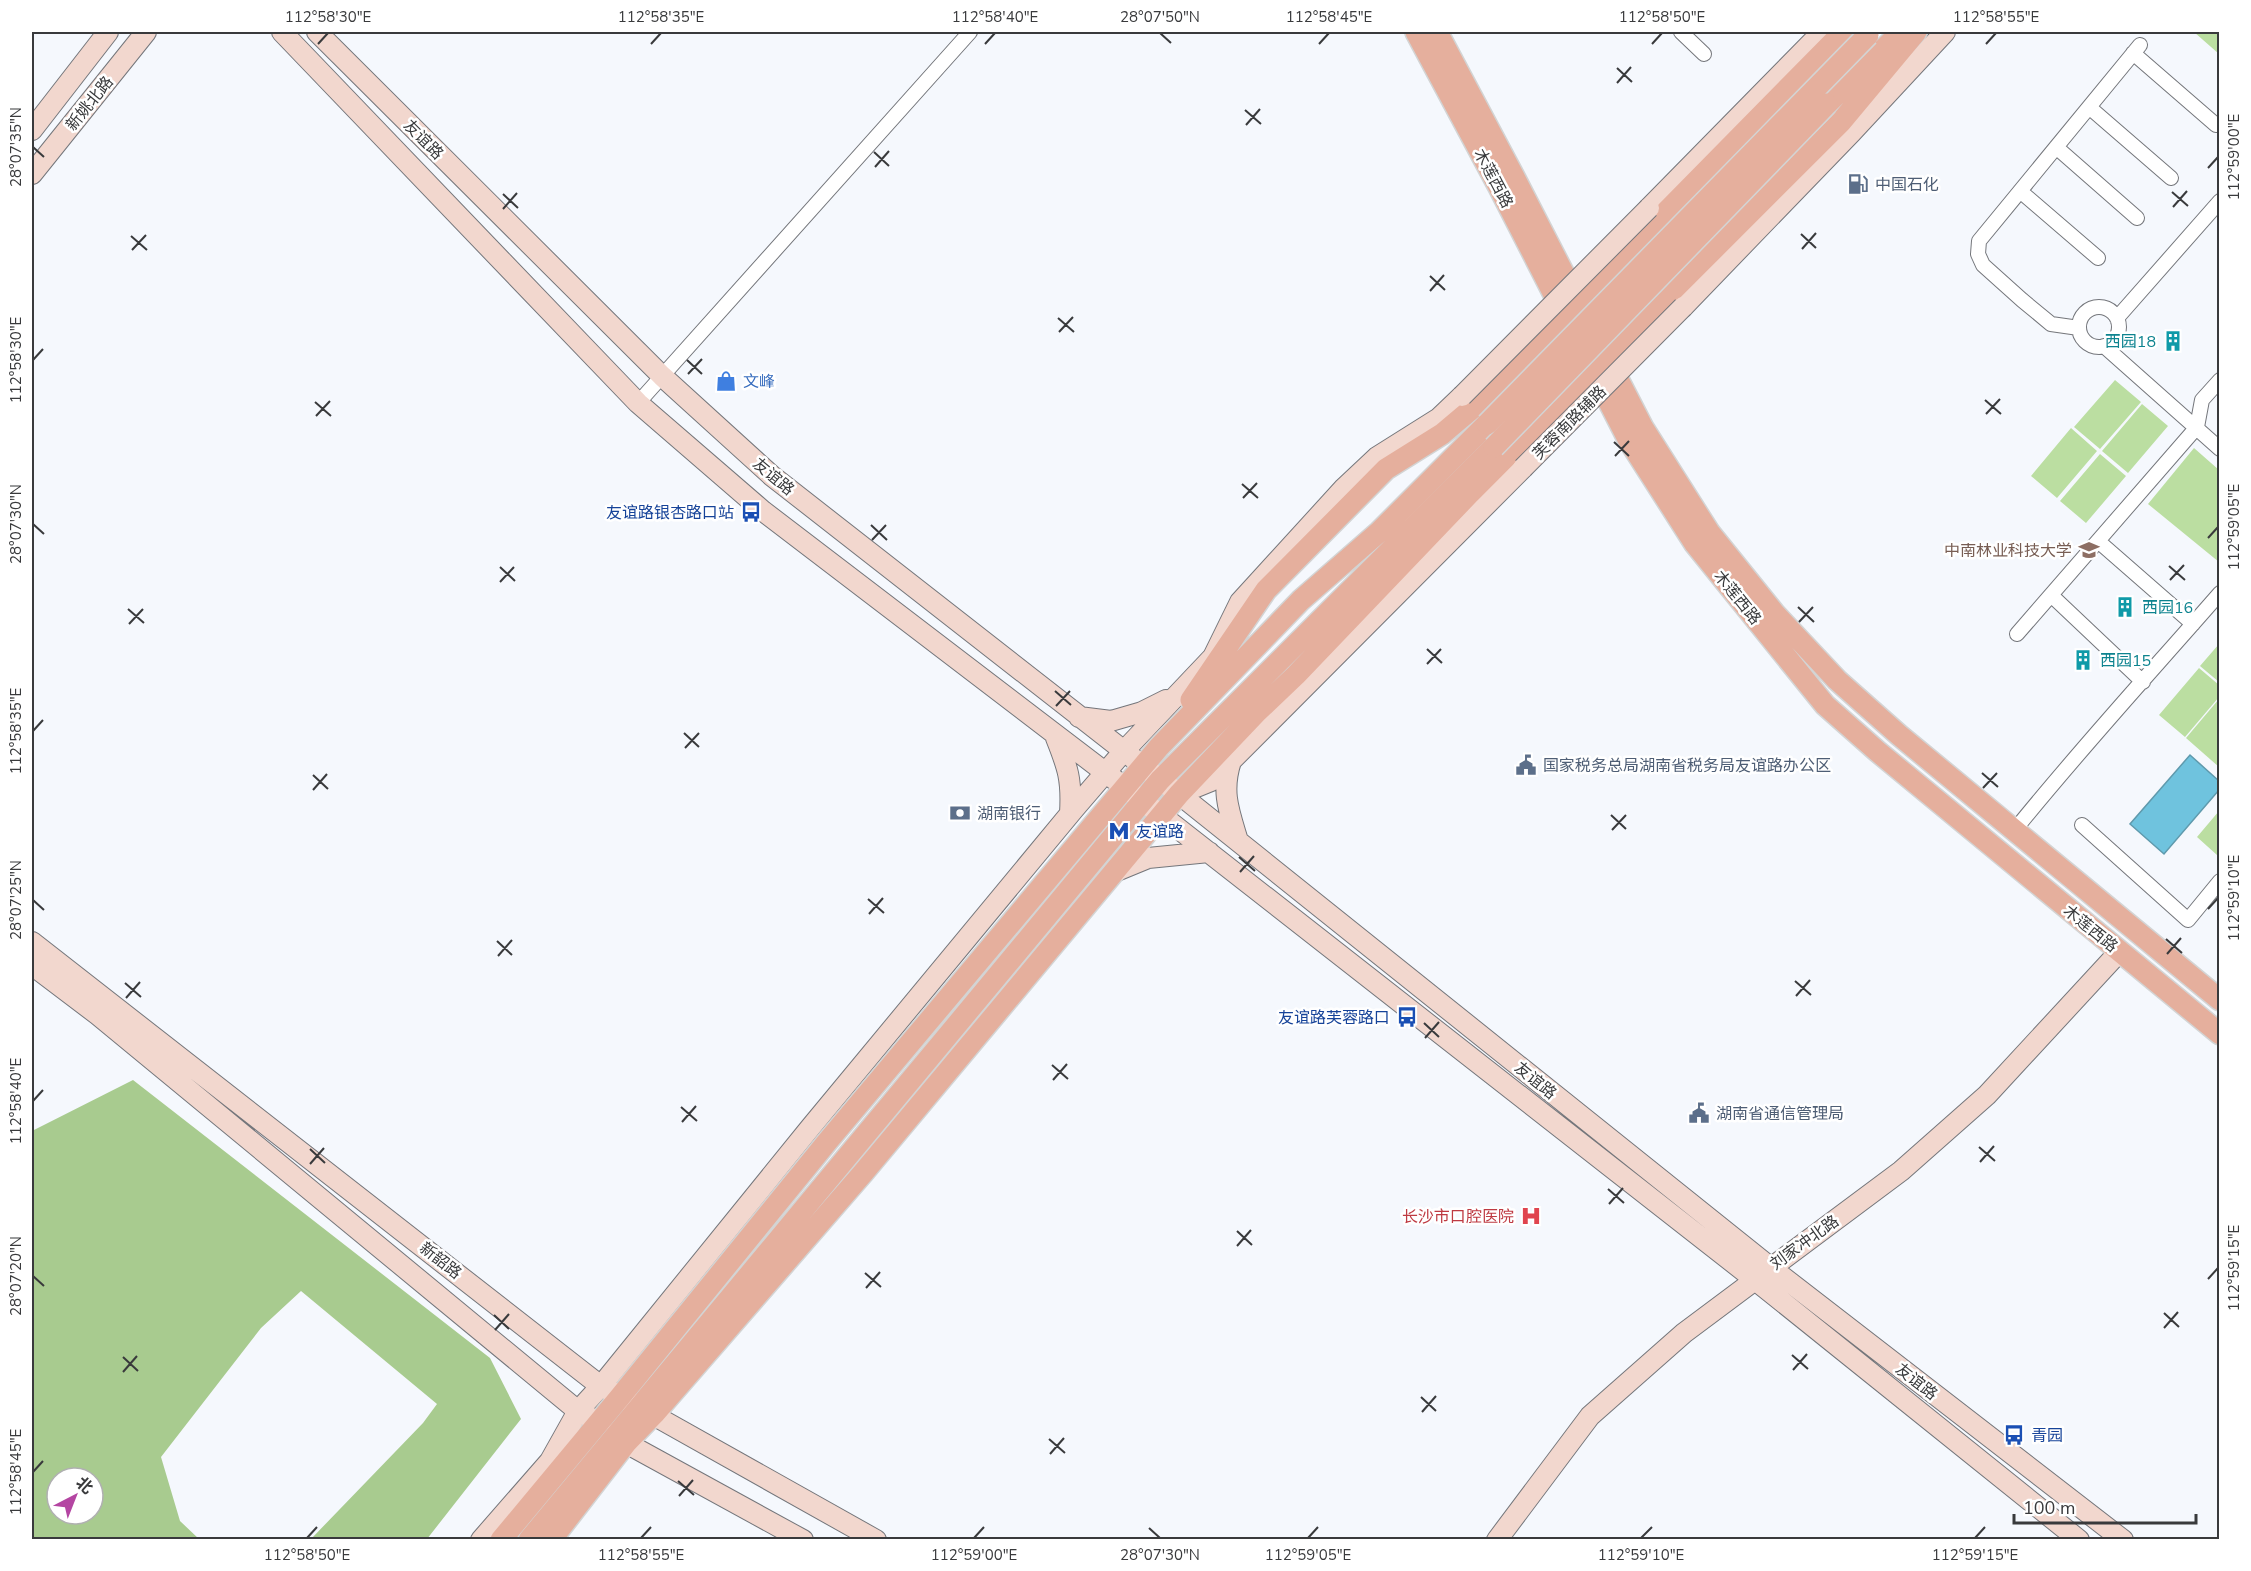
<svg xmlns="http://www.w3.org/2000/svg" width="2251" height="1571" font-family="'Nunito Sans','Noto Sans SC',sans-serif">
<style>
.green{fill:#bbdea1}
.forest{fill:#a8cb8f;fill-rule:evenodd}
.water{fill:#6fc3de;stroke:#5f9aad;stroke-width:1.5}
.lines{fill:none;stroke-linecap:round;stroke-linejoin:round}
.street-casing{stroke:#74767b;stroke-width:16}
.secondary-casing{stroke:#74767b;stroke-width:22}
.primary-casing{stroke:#d3d4d4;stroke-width:24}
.street{stroke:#fff;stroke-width:14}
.secondary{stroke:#f2d7ce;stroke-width:20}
.primary{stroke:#e5af9d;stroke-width:21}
.secondary-bridge-casing{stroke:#74767b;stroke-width:22;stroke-linecap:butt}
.primary-bridge-casing{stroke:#d3d4d4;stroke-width:24;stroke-linecap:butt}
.secondary-bridge{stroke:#f2d7ce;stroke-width:20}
.primary-bridge{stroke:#e5af9d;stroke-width:21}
.ticks{fill:none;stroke:#393a3c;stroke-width:2}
.labels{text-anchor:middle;stroke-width:5;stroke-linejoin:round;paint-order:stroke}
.street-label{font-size:16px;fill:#393a3c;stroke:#fff}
.service-label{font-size:16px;fill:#4e5e75;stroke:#fff;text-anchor:start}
.culture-label{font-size:16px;fill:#0d838f;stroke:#fff;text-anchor:start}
.shop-label{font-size:16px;fill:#366cbe;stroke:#fff;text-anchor:start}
.transit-label{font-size:16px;fill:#164399;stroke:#fff;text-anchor:end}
.education-label{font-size:16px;fill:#785e54;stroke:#fff;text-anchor:end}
.health-label{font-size:16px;fill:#be3a42;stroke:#fff;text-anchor:end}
.neatline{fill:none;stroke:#393a3c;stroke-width:2}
.ticks-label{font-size:15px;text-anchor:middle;fill:#393a3c}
</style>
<rect width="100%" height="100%" fill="#f5f8fd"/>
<path class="green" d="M 2194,32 L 2219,32 L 2219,54 Z
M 2115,380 L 2141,402 L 2100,449 L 2074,427 Z
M 2142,404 L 2168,426 L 2128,473 L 2102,451 Z
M 2071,428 L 2097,451 L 2057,498 L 2031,476 Z
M 2194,448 L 2219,470 L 2219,562 L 2148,504 Z
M 2100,454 L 2126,476 L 2086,523 L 2060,501 Z
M 2219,644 L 2219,682 L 2200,666 Z
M 2199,668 L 2219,685 L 2219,697 L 2185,737 L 2159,715 Z
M 2219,699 L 2219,767 L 2186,738 Z
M 2219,811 L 2219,852 L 2217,855 L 2197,837 Z"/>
<path class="forest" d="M 133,1080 L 490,1358 L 521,1419 L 427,1539 L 311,1539 L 423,1423 L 437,1404 L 301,1291 L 261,1328 L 161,1457 L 180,1521 L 199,1539 L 32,1539 L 32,1131 ZM 57,1478 L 93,1478 L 93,1514 L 57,1514 Z"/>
<path class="water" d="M 2190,755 L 2219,781 L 2219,790 L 2164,854 L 2130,824 Z"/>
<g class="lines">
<g class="street-casing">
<path id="street" d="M 1681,32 L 1704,54
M 2133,53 L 2216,125
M 2089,107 L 2171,178
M 2056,147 L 2137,218
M 2020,191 L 2098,258
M2079 327a20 20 0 1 1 40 0a20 20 0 1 1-40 0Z
M 2117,318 L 2220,201
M 2079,328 L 2051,324 L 2022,300 L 1983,265 L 1978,254 L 1979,241 L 2140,45
M 2104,346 L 2220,449
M 638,403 L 970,32
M 2098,541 L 2193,624
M 2051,595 L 2143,682
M 2017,634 L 2197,427 L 2202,400 L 2220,380
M 2082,825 L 2188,920 L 2220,881
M 2014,831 C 2080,749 2151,672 2220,593"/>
</g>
<g class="secondary-casing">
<path id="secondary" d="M 282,32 L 638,403 L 763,511 L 1161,815 L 1754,1279 L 2079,1540
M 317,32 L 662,376 L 772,476 L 1179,794 L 1770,1267 L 2123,1540
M 32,130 L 108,32
M 32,174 L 146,32
M 1649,208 L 1822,32
M 1683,307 L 1851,133 L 1945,32
M 1079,717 L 1111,721 L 1142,712 L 1166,700
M 1056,738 C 1068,768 1072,780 1070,813
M 1231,761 C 1221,792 1229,811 1238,841
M 1179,794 L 1211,781 L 1523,468
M 1114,872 L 1148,858 L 1209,852
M 32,942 L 598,1384 L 876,1540
M 32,965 L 98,1015 L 578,1411 L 588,1416
M 616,1433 L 626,1443 L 803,1540
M 481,1540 L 550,1461 L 578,1411 L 601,1386 L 810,1128 L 1074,809 L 1123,752 L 1213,657 L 1240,602 L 1344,488 L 1377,457 L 1439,418 L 1462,396
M 1497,1540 L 1590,1416 L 1684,1333 L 1901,1171 L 1987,1095 L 2120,951"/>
</g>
<g class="primary-casing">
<path id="primary" d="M 1416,32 L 1499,187 L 1628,439 L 1695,544 L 1825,705 L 1877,751 L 2220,1034
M 1437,32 L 1514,177 L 1643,428 L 1709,532 L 1775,614 L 1837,680 L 1899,735 L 2220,1000
M 1827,104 L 1898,35
M 1191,700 L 1266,590 L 1386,469 L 1442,434 L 1474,407 L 1843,32
M 501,1540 L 620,1397 L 827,1142 L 1159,747 L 1301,600 L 1379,532 L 1487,424
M 529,1540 L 1160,780 L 1494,447
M 551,1540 L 626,1443 L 654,1414 L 863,1173 L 1179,794 L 1256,713 L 1296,675 L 1470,493 L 1841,122 L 1916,32"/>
</g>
<use href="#street" class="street"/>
<use href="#secondary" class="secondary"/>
<use href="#primary" class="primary"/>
<g class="secondary-bridge-casing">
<path id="secondary-bridge" d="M 1462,396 L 1649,208
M 1523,468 L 1683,307"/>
</g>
<g class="primary-bridge-casing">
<path id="primary-bridge" d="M 1487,424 L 1868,35
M 1494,447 L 1827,104"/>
</g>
<use href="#secondary-bridge" class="secondary-bridge"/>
<use href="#primary-bridge" class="primary-bridge"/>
</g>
<path class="ticks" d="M 1160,33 L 1171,43M 318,44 L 328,33M 651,44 L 661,33M 985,44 L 995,33M 1319,44 L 1329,33M 1652,44 L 1662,33M 1986,44 L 1996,33M 1617,68 L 1632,82M 1617,83 L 1631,67M 1245,110 L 1261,124M 1246,125 L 1260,109M 33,147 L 44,157M 874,152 L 889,166M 875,167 L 889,151M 2208,168 L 2218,157M 2172,192 L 2188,206M 503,194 L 518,208M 2173,207 L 2187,191M 503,209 L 517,193M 1801,234 L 1816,248M 131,236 L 147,250M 1802,249 L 1816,233M 132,250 L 146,235M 1430,276 L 1445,290M 1430,291 L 1444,275M 1058,318 L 1074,332M 1059,332 L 1073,317M 33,360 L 43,349M 687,360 L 702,374M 688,374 L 702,359M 1985,400 L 2001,414M 315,402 L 331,416M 1986,414 L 2000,399M 316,416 L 330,401M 1614,442 L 1629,456M 1615,456 L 1629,441M 1242,484 L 1258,498M 1243,498 L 1257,483M 33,524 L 44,534M 871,525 L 887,540M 2208,538 L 2218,527M 872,540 L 886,525M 2169,566 L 2185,580M 500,567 L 515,581M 2170,580 L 2184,565M 500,582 L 514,567M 1798,607 L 1814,622M 128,609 L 144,623M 1799,622 L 1813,607M 129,624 L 143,609M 1427,649 L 1442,663M 1427,664 L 1441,649M 1055,691 L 1071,705M 1056,706 L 1070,691M 33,731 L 43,720M 684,733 L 699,747M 685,748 L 699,733M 1982,773 L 1998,787M 313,775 L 328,789M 1983,788 L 1997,773M 313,790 L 327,774M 1611,815 L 1626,829M 1612,830 L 1626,815M 1239,857 L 1255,871M 1240,872 L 1254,856M 868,899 L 884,913M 33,900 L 44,910M 2208,909 L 2218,898M 869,914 L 883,898M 2166,939 L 2182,953M 497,941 L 512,955M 2167,954 L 2181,938M 498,956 L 512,940M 1795,981 L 1811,995M 125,983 L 141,997M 1796,996 L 1810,980M 126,998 L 140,982M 1424,1023 L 1439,1037M 1425,1038 L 1439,1022M 1052,1065 L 1068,1079M 1053,1080 L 1067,1064M 33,1101 L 43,1090M 681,1107 L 697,1121M 682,1122 L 696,1106M 1979,1147 L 1995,1161M 310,1149 L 325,1163M 1980,1162 L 1994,1146M 310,1164 L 324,1148M 1608,1189 L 1624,1203M 1609,1204 L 1623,1188M 1237,1231 L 1252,1245M 1237,1246 L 1251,1230M 865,1273 L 881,1287M 33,1276 L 44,1286M 2208,1279 L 2218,1268M 866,1288 L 880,1272M 2164,1313 L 2179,1327M 494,1315 L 509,1329M 2164,1328 L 2178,1312M 495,1330 L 509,1314M 1792,1355 L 1808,1369M 123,1357 L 138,1371M 1793,1370 L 1807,1354M 123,1372 L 137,1356M 1421,1397 L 1436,1411M 1422,1412 L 1436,1396M 1049,1439 L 1065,1453M 1050,1454 L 1064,1438M 33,1472 L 43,1461M 678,1481 L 694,1495M 679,1496 L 693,1480M 1149,1528 L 1160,1538M 307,1538 L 317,1527M 641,1538 L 651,1527M 974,1538 L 984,1527M 1308,1538 L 1318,1527M 1641,1538 L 1652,1527M 1975,1538 L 1985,1527"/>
<defs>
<g id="fuel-bare" transform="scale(1.62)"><path d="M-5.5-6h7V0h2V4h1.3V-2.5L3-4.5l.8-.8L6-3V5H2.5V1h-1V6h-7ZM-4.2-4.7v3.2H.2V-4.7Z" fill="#5c6f8a" stroke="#fff" stroke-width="2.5" paint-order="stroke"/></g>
<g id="building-bare" transform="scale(1.62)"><path d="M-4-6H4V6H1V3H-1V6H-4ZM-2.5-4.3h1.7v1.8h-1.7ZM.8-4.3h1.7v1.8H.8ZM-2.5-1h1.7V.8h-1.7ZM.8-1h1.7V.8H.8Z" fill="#0f9aa8" stroke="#fff" stroke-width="2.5" paint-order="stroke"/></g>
<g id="shop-bare" transform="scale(1.62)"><path d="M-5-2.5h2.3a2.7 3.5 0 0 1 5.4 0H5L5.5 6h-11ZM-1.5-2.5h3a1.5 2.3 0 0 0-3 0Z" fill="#3f7fe0" stroke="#fff" stroke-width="2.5" paint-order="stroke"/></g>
<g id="bus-bare" transform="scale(1.62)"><path d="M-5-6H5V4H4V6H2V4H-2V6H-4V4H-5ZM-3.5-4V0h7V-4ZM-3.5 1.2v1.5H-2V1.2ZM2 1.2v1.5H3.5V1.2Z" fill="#1a4fb4" stroke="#fff" stroke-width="2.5" paint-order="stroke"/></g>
<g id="university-bare" transform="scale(1.62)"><path d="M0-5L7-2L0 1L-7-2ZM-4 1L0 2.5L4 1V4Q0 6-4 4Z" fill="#8d6e63" stroke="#fff" stroke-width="2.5" paint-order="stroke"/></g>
<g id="civic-bare" transform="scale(1.62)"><path d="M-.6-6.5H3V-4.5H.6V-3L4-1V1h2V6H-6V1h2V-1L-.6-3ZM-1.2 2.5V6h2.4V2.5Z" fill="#5c6f8a" stroke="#fff" stroke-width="2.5" paint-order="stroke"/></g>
<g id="bank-bare" transform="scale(1.62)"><path d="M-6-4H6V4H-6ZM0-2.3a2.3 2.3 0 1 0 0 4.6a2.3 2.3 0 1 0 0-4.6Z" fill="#5c6f8a" stroke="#fff" stroke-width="2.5" paint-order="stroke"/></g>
<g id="metro-bare" transform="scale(1.62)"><path d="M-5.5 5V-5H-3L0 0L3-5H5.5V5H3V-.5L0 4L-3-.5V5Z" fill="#1a4fb4" stroke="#fff" stroke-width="2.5" paint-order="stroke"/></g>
<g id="hospital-bare" transform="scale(1.62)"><path d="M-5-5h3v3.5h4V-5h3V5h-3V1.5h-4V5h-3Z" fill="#e0444e" stroke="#fff" stroke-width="2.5" paint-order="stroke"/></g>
</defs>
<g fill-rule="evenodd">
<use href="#fuel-bare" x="1858" y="184"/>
<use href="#building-bare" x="2173" y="341"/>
<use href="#shop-bare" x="726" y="381"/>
<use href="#bus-bare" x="751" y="512"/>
<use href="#university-bare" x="2089" y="550"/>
<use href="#building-bare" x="2125" y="607"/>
<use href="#building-bare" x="2083" y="660"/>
<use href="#civic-bare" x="1526" y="765"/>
<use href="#bank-bare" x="960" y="813"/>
<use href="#metro-bare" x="1119" y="831"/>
<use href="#bus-bare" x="1407" y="1017"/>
<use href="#civic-bare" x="1699" y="1113"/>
<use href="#hospital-bare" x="1531" y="1216"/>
<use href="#bus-bare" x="2014" y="1435"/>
</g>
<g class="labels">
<g class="street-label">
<text transform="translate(89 103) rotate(-51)" y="6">新姚北路</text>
<text transform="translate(424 139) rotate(45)" y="6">友谊路</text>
<text transform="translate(1494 178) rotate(62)" y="6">木莲西路</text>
<text transform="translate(1569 422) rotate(-45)" y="6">芙蓉南路辅路</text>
<text transform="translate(774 476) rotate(40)" y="6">友谊路</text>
<text transform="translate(1738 597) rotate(51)" y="6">木莲西路</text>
<text transform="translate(2091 928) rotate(39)" y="6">木莲西路</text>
<text transform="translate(1536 1080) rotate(39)" y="6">友谊路</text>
<text transform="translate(1804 1242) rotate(-36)" y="6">刘家冲北路</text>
<text transform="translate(441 1260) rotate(38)" y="6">新韶路</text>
<text transform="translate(1917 1381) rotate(38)" y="6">友谊路</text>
</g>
<g class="service-label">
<text x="1875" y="190">中国石化</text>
<text x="1543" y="771">国家税务总局湖南省税务局友谊路办公区</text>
<text x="977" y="819">湖南银行</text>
<text x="1716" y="1119">湖南省通信管理局</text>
</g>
<g class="culture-label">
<text x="2156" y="347" text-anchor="end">西园18</text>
<text x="2142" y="613">西园16</text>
<text x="2100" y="666">西园15</text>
</g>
<g class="shop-label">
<text x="743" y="387">文峰</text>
</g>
<g class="transit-label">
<text x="734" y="518">友谊路银杏路口站</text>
<text x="1136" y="837" text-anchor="start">友谊路</text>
<text x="1390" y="1023">友谊路芙蓉路口</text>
<text x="2031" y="1441" text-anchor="start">青园</text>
</g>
<g class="education-label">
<text x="2072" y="556">中南林业科技大学</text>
</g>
<g class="health-label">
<text x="1514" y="1222">长沙市口腔医院</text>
</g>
</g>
<rect width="2251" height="1571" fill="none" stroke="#ffffff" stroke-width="66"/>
<g transform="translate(75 1496) rotate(42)"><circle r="28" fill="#ffffff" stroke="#b0b0b1" stroke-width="1.5"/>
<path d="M0-4.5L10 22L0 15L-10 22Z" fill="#b445a2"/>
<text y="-9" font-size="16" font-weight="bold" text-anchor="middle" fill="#393a3c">北</text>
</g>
<path d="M2014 1514v9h182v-9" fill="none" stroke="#393a3c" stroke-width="3"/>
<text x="2023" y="1514" font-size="18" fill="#393a3c" stroke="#ffffff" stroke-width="4.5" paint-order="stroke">100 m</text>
<rect x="33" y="33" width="2185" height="1505" class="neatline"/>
<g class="ticks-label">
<text x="328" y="22">112°58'30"E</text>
<text x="661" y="22">112°58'35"E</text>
<text x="995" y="22">112°58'40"E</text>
<text x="1160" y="22">28°07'50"N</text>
<text x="1329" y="22">112°58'45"E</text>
<text x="1662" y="22">112°58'50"E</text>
<text x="1996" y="22">112°58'55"E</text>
<text transform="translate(16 147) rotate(-90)" y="5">28°07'35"N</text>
<text transform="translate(2234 157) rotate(-90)" y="5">112°59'00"E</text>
<text transform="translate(16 360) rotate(-90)" y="5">112°58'30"E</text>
<text transform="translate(16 524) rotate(-90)" y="5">28°07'30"N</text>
<text transform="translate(2234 527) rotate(-90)" y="5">112°59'05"E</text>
<text transform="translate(16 731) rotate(-90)" y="5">112°58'35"E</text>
<text transform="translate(2234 898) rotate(-90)" y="5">112°59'10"E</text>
<text transform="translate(16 900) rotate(-90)" y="5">28°07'25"N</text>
<text transform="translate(16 1101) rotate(-90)" y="5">112°58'40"E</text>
<text transform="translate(2234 1268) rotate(-90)" y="5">112°59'15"E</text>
<text transform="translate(16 1276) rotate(-90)" y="5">28°07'20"N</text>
<text transform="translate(16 1472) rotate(-90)" y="5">112°58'45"E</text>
<text x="307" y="1560">112°58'50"E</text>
<text x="641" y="1560">112°58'55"E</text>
<text x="974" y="1560">112°59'00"E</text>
<text x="1160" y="1560">28°07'30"N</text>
<text x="1308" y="1560">112°59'05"E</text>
<text x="1641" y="1560">112°59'10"E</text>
<text x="1975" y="1560">112°59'15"E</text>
</g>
</svg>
